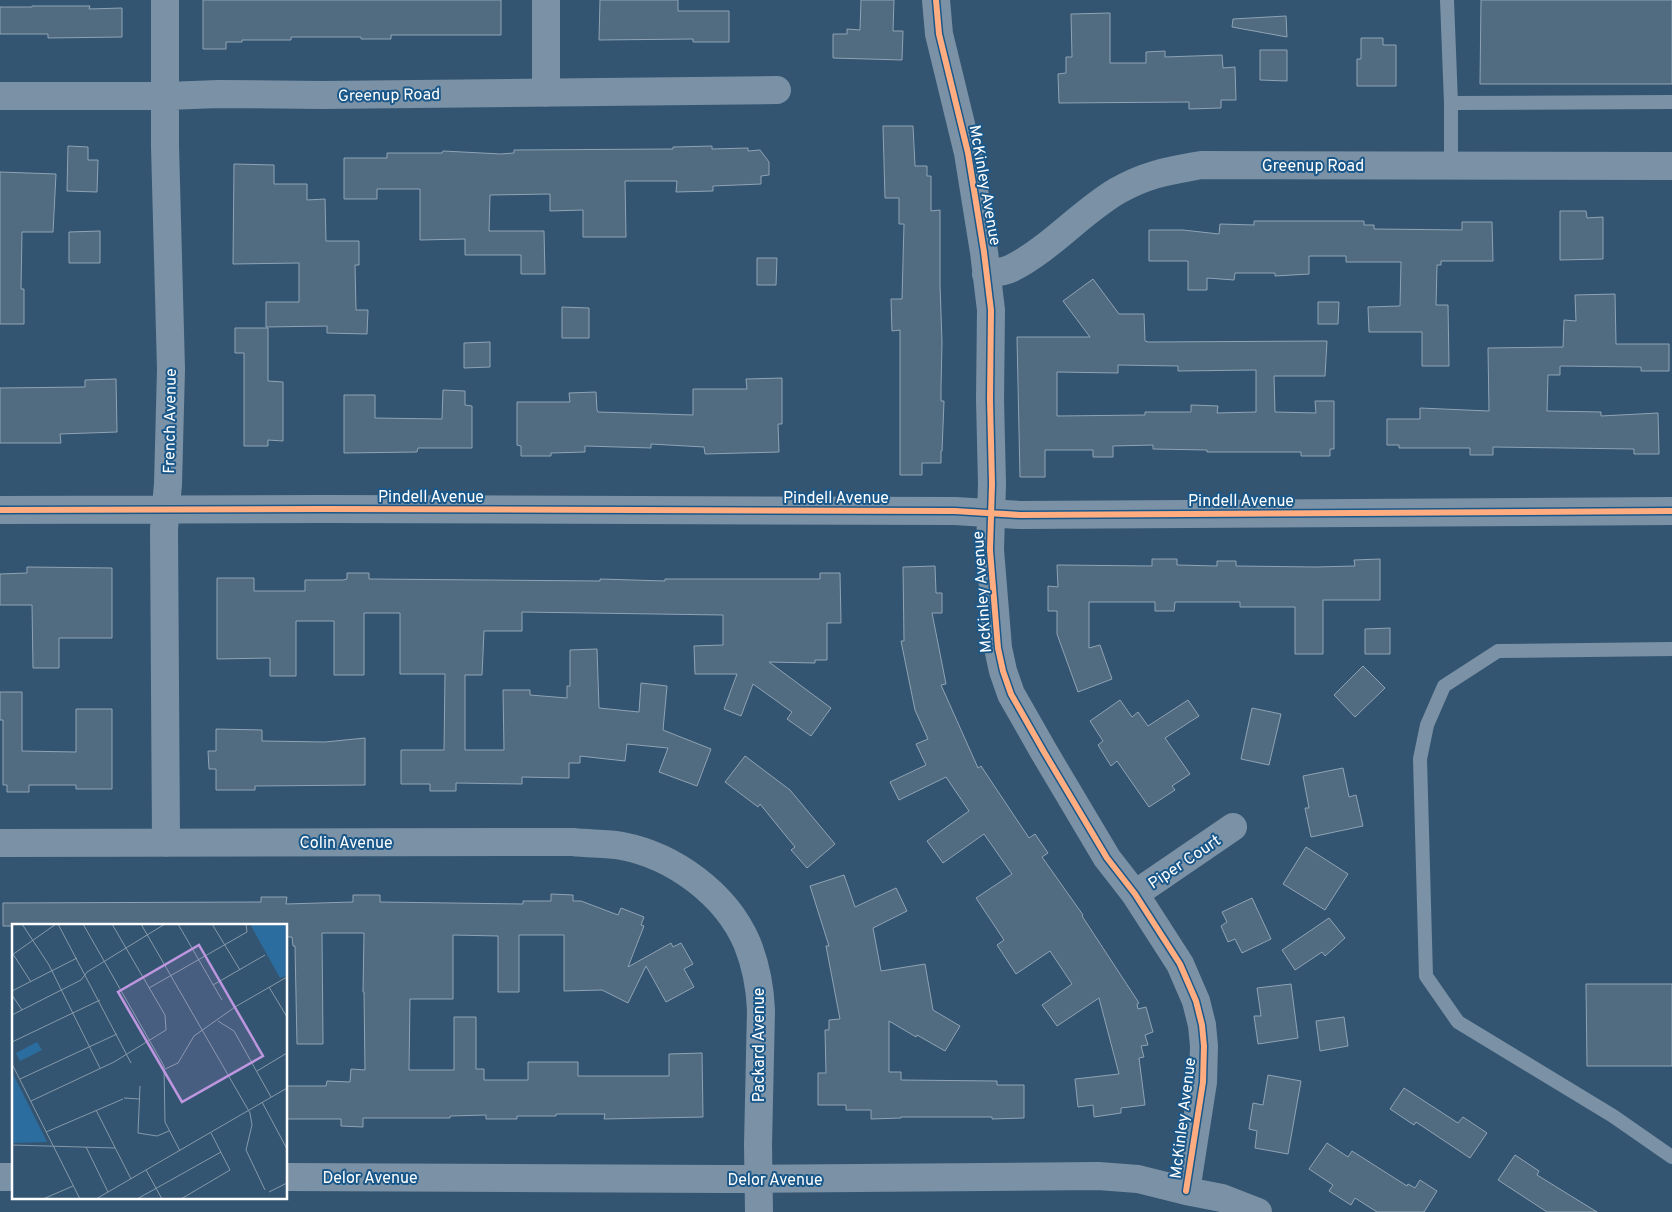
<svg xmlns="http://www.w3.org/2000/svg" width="1672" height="1212" font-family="Overpass,sans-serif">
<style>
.building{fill:#516b81;stroke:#8fa3b4;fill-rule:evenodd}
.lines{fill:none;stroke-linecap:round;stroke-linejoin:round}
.service{stroke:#7b92a6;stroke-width:14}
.minor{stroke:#7b92a6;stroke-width:28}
.cycleway-casing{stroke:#1b588a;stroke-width:9}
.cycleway{stroke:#ffac80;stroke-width:6}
.labels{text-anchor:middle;stroke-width:4;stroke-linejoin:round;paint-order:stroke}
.street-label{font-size:16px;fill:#fff;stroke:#1b588a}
.inset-road{fill:none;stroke:#8599aa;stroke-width:1}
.view{fill:#bd96df;fill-opacity:0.15;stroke:#bd96df;stroke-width:2.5}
.inset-edge{fill:none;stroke:#fff;stroke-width:2.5}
</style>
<rect width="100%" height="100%" fill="#345571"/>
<path class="building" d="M 203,0 L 501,0 L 501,35 L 391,35 L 391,39 L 361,39 L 361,37 L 291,37 L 291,40 L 242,40 L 242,42 L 226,42 L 226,49 L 203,49 Z
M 600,0 L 678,0 L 678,11 L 729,11 L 729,42 L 693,42 L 693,39 L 599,40 Z
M 861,0 L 894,0 L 893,31 L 903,31 L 902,60 L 833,58 L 833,34 L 847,34 L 847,29 L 860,30 Z
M 1481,0 L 1672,0 L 1672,84 L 1480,84 Z
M 32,6 L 90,6 L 89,9 L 122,8 L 122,37 L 48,38 L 48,34 L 0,34 L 0,7 L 32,7 Z
M 1110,13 L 1110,63 L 1146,63 L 1146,52 L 1165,51 L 1165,57 L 1222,55 L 1223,68 L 1235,67 L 1236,100 L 1221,100 L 1221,108 L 1189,109 L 1189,102 L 1059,103 L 1058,74 L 1066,73 L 1066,57 L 1072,57 L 1071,14 Z
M 1286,16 L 1287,37 L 1232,27 L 1233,19 Z
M 1361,38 L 1383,38 L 1383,45 L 1396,45 L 1396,86 L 1357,86 L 1357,59 L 1361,59 Z
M 1260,50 L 1287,50 L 1287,81 L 1260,80 Z
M 883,126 L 913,126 L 915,166 L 927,166 L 927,176 L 931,176 L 931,211 L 940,210 L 940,285 L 942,342 L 941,388 L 941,401 L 944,401 L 942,451 L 941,451 L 941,463 L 922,463 L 922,475 L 900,475 L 900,330 L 892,331 L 891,299 L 902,299 L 904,224 L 899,224 L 899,198 L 885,198 Z
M 68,146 L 88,147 L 88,160 L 98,160 L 97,192 L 67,191 Z
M 712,146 L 712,149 L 748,148 L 748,151 L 760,150 L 769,162 L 769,175 L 761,176 L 761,184 L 713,186 L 713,191 L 676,192 L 677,181 L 625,181 L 626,237 L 583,237 L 583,210 L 550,211 L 550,194 L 490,195 L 489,231 L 544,231 L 545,274 L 521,274 L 521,255 L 465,255 L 465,239 L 420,240 L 420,189 L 377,189 L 377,199 L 344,199 L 344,158 L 387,158 L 387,153 L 442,153 L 443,151 L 501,154 L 514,153 L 514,150 L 673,149 L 673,147 Z
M 234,164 L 274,165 L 274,184 L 307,184 L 307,200 L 325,199 L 326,241 L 359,241 L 359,265 L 355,265 L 356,310 L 368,310 L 367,334 L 327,333 L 327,326 L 266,327 L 266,302 L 299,302 L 299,263 L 233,264 Z
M 0,172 L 56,174 L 53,232 L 22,232 L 21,289 L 24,289 L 24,324 L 0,324 Z
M 1560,211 L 1586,211 L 1587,218 L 1603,217 L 1603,259 L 1560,260 Z
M 1254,221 L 1364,221 L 1364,225 L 1374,225 L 1374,229 L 1462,230 L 1462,222 L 1492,222 L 1493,261 L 1441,261 L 1441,265 L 1437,265 L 1436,305 L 1448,305 L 1449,366 L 1422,366 L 1422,332 L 1369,332 L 1368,307 L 1400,306 L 1401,262 L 1346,262 L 1346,256 L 1309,256 L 1309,274 L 1275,276 L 1275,273 L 1235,273 L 1234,280 L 1207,278 L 1207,290 L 1188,290 L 1188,261 L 1149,261 L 1149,230 L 1183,230 L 1219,234 L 1220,224 L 1254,225 Z
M 100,231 L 100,263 L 69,263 L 69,232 Z
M 757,258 L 777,258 L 776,285 L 757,285 Z
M 1093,279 L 1119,314 L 1144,314 L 1145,341 L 1148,342 L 1327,341 L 1325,376 L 1274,376 L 1275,412 L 1316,413 L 1315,401 L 1334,401 L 1334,449 L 1330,449 L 1330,456 L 1301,456 L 1301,452 L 1207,452 L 1207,450 L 1153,449 L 1153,445 L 1113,446 L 1113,457 L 1093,457 L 1093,450 L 1045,450 L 1045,477 L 1020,477 L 1017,337 L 1090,337 L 1063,301 ZM 1118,365 L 1178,366 L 1178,371 L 1256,370 L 1256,412 L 1217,413 L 1218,406 L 1191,405 L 1191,412 L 1145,412 L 1145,415 L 1057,416 L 1057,372 L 1118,373 Z
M 1615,294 L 1616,344 L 1669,344 L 1669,371 L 1641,371 L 1641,367 L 1560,366 L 1560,375 L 1548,375 L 1547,411 L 1601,412 L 1601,416 L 1658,413 L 1659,454 L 1634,454 L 1634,449 L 1493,447 L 1493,455 L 1470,455 L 1470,448 L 1399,448 L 1399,445 L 1387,445 L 1387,419 L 1420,419 L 1420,408 L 1489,411 L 1488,348 L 1563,347 L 1564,320 L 1576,321 L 1575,295 Z
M 1318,302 L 1339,302 L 1338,324 L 1318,324 Z
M 562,307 L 589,308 L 589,338 L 562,338 Z
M 235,328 L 268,328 L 268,381 L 283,382 L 283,441 L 268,440 L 268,446 L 244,446 L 244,353 L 235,353 Z
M 490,342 L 490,367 L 464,368 L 464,343 Z
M 782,378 L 782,424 L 778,424 L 779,452 L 705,454 L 704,447 L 651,444 L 651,448 L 585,446 L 585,452 L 551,453 L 551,456 L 521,456 L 521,446 L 517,445 L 517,402 L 570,402 L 569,393 L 596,392 L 597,410 L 598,412 L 693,415 L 693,389 L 747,389 L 746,379 Z
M 116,379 L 117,432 L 60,434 L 61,443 L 0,443 L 0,388 L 85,387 L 85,380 Z
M 443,390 L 465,391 L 465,405 L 472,406 L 472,448 L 418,448 L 417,452 L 344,453 L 344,395 L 375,395 L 375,418 L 442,419 Z
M 1152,559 L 1177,559 L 1177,565 L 1217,566 L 1217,561 L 1236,561 L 1236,566 L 1316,567 L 1355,566 L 1354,560 L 1380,559 L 1380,600 L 1323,600 L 1323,654 L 1295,654 L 1295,607 L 1240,607 L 1240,602 L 1175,602 L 1174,611 L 1155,611 L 1155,602 L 1089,602 L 1089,648 L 1100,645 L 1112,679 L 1078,692 L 1057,634 L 1057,611 L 1048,611 L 1048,586 L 1058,587 L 1057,565 L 1152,566 Z
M 935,566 L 936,593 L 942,593 L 942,613 L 932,613 L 946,684 L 941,685 L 978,768 L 981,766 L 1029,838 L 1035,834 L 1048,853 L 1042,857 L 1083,915 L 1082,916 L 1139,1003 L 1137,1004 L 1138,1009 L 1146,1007 L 1153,1032 L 1145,1035 L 1148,1045 L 1141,1046 L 1144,1057 L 1139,1058 L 1145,1105 L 1121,1108 L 1121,1113 L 1094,1117 L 1093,1105 L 1078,1107 L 1075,1079 L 1119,1074 L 1099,998 L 1057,1026 L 1042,1005 L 1072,984 L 1050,951 L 1016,974 L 997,945 L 1004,940 L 976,898 L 1012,874 L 984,834 L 943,863 L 927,841 L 969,811 L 946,777 L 899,800 L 890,782 L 926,765 L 916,744 L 928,739 L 915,710 L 901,641 L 904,641 L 903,567 Z
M 27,567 L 112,568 L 112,638 L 59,638 L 59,668 L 33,668 L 32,605 L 0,605 L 0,574 L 27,573 Z
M 347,573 L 369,573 L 369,579 L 600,581 L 600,579 L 665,581 L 665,579 L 820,579 L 820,573 L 840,573 L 841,623 L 827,623 L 827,660 L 815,660 L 815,663 L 769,662 L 831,708 L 811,736 L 787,719 L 792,712 L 753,684 L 741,716 L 724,709 L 737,674 L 695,674 L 694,646 L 723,645 L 723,615 L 522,612 L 522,631 L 484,631 L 482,675 L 465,675 L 465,750 L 504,750 L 503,690 L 530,690 L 530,695 L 567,698 L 567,686 L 570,686 L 570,650 L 597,649 L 599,708 L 639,712 L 641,683 L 667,686 L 663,730 L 711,749 L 697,786 L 659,772 L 668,748 L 627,744 L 625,761 L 580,756 L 580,763 L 569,763 L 569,778 L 522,777 L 522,784 L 456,783 L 456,791 L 430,791 L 430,784 L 401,784 L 401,750 L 444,750 L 445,674 L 400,674 L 400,613 L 364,613 L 364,675 L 334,675 L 334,621 L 296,621 L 296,676 L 270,676 L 270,658 L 217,659 L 217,578 L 254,578 L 254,591 L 305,591 L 305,580 L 343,580 L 347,579 Z
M 1390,628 L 1390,654 L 1365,654 L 1365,629 Z
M 1363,666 L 1385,688 L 1355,717 L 1334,695 Z
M 0,692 L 22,692 L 22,751 L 76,752 L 76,709 L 112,709 L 112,789 L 76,789 L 76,785 L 29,785 L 29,792 L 7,792 L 7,785 L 3,785 L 3,720 L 0,720 Z
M 1120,700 L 1132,717 L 1138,712 L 1148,726 L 1188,700 L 1199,716 L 1165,738 L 1190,774 L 1172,786 L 1175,790 L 1149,807 L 1117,761 L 1111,766 L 1098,745 L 1103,741 L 1090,721 Z
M 1252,708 L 1281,714 L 1269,765 L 1241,759 Z
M 216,729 L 262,730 L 262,741 L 325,742 L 365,738 L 365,785 L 255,786 L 255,790 L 216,790 L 216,769 L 209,769 L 208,751 L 216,751 Z
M 745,756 L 790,790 L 835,844 L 807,868 L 791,850 L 795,847 L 760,804 L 758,807 L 725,782 Z
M 1343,768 L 1349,797 L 1356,795 L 1363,826 L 1311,837 L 1305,808 L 1309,808 L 1303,776 Z
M 1306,847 L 1348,874 L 1325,910 L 1283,884 Z
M 844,875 L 855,907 L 896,888 L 907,911 L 873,928 L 881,971 L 925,964 L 933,1010 L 960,1026 L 945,1051 L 917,1035 L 916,1037 L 889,1021 L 889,1072 L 901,1072 L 901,1080 L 997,1081 L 997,1085 L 1024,1085 L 1024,1118 L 992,1119 L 992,1117 L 901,1117 L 901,1118 L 871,1119 L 871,1110 L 846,1110 L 846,1105 L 818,1105 L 818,1073 L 826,1073 L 825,1030 L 829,1030 L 829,1020 L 840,1019 L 826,946 L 829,946 L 810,886 Z
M 551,894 L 573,895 L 573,901 L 581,901 L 618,915 L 621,908 L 644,917 L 641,925 L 644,926 L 628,967 L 671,943 L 673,947 L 681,943 L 693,964 L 684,969 L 694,987 L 666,1002 L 646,966 L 628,1003 L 602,990 L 564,991 L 564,935 L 519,935 L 519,992 L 498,992 L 498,936 L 453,935 L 453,999 L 410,999 L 409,1070 L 454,1070 L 454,1017 L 476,1017 L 476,1069 L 484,1069 L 484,1080 L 528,1080 L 528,1062 L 578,1062 L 578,1076 L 669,1076 L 669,1054 L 702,1053 L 703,1117 L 604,1119 L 605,1114 L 556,1114 L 556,1116 L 517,1116 L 517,1119 L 486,1119 L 486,1115 L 450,1116 L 450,1118 L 363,1118 L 363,1127 L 341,1126 L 341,1119 L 286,1119 L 286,1086 L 326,1086 L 327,1081 L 350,1082 L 351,1069 L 365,1070 L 364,992 L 363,992 L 364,933 L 322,933 L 323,1044 L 297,1044 L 295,946 L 293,946 L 292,937 L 286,937 L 286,926 L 3,926 L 3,903 L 261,902 L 261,897 L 287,897 L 286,904 L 353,902 L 353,895 L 380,895 L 380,902 L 523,904 L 523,901 L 551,901 Z
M 1252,898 L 1271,939 L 1242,953 L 1235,939 L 1228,942 L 1221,926 L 1227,922 L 1222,912 Z
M 1329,918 L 1345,938 L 1325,956 L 1322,952 L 1295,970 L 1282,950 Z
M 1291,984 L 1298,1038 L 1258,1044 L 1254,1016 L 1261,1016 L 1257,988 Z
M 1586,984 L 1672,984 L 1672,1066 L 1587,1066 Z
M 1344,1017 L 1348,1046 L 1320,1051 L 1316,1021 Z
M 1268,1075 L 1301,1081 L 1288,1154 L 1255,1148 L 1257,1131 L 1249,1129 L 1253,1103 L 1263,1105 Z
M 1404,1088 L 1458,1123 L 1463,1117 L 1487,1133 L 1470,1158 L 1416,1122 L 1414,1125 L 1390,1109 Z
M 1327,1143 L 1348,1157 L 1352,1151 L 1407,1186 L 1408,1184 L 1415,1188 L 1420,1180 L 1437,1191 L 1424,1212 L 1377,1212 L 1355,1198 L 1351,1205 L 1329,1191 L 1333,1185 L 1309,1169 Z
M 1515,1155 L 1539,1171 L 1537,1175 L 1597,1212 L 1547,1212 L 1498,1180 Z"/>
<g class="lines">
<path class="service" d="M 1447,0 L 1451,103
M 1451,165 L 1451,103 L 1672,102
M 1672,649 L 1498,651 L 1444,686 L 1427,725 L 1420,759 L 1426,976 L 1458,1022 L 1613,1116 L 1672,1157"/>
<path class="minor" d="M 165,0 L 165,146 L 171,369 L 168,484 L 164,529 L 166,843
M 546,0 L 546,93
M 936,0 L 939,34 L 968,153 L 984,252 L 991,310 L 990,399 L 992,484 L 990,550 L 998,648 L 1003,671 L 1011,694 L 1044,752 L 1107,858 L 1135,894 L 1180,964 L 1196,1001 L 1202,1025 L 1204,1046 L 1203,1082 L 1186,1191
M 0,96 L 166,96 L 219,94 L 322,95 L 777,90
M 986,274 C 994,273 1005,272 1012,268 C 1051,248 1080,213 1117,191 C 1147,174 1168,171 1201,165 L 1672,166
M 0,510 L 323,509 L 955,511 L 1020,515 L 1672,511
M 0,843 L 573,842 C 589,844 606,843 622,846 C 674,856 726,894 747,943 C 756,965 760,987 761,1010 L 758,1145 L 759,1212
M 1135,894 L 1233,827
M 0,1177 L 14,1177
M 286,1177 L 726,1179 L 1098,1176 L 1138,1179 L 1186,1191 L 1222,1198 L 1258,1212"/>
<g class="cycleway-casing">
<path id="cycleway" d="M 936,0 L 939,34 L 968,153 L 984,252 L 991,310 L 990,399 L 992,484 L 990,550 L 998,648 L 1003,671 L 1011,694 L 1044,752 L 1107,858 L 1135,894 L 1180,964 L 1196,1001 L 1202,1025 L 1204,1046 L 1203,1082 L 1186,1191
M 0,510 L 323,509 L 955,511 L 1020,515 L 1672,511"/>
</g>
<use href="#cycleway" class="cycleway"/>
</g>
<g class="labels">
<g class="street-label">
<text transform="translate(389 94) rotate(-1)" y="6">Greenup Road</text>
<text x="1313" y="171">Greenup Road</text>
<text transform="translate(986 185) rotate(80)" y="6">McKinley Avenue</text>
<text transform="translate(169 421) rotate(-89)" y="6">French Avenue</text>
<text x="431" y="502">Pindell Avenue</text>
<text x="836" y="503">Pindell Avenue</text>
<text x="1241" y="506">Pindell Avenue</text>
<text transform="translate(981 592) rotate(-94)" y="6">McKinley Avenue</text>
<text x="346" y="848">Colin Avenue</text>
<text transform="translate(1184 861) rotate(-34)" y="6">Piper Court</text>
<text transform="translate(758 1045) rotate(-90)" y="6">Packard Avenue</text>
<text transform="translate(1182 1118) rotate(-83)" y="6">McKinley Avenue</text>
<text x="370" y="1183">Delor Avenue</text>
<text x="775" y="1185">Delor Avenue</text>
</g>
</g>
<g transform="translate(12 924)">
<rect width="275" height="275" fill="#345571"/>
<path d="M 238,0 L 275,0 L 275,52 L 268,54 ZM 25,118 L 30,126 L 8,137 L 4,129 ZM 0,148 L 35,218 L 0,219 Z" fill="#2c6d9f"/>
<path class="inset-road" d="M 10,0 L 37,41 L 88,144M 46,0 L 119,139M 71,0 L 152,142 L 153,198 L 168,227M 129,0 L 238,189 L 240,201 L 234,226 L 253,266M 166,0 L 210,76M 200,0 L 228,46M 1,30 L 19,58M 0,31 L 44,0M 201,61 L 253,31M 257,63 L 275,93M 137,64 L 235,8 L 234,0M 0,67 L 65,34M 0,71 L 10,86M 0,91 L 69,56 L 75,48 L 153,0M 206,97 L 222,107 L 259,173M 0,118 L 88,76M 0,140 L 68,275M 153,145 L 166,139 L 182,112 L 223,83 L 275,53M 245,147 L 275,129M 8,155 L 105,110M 128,162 L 126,209 L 145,212 L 157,207M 112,174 L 127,175M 19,177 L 102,138 L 154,106 L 153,91 L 100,0M 250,178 L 275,225M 84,186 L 119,255M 34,208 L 111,175M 0,221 L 103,224M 74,223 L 96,268M 134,246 L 150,275M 257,268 L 275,259M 31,275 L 61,262M 84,275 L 275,164M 125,275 L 209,228M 169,275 L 218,246 L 199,209"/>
<path class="view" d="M 187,21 L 251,132 L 170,178 L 106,68 Z"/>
<rect width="275" height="275" class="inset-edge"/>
</g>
</svg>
